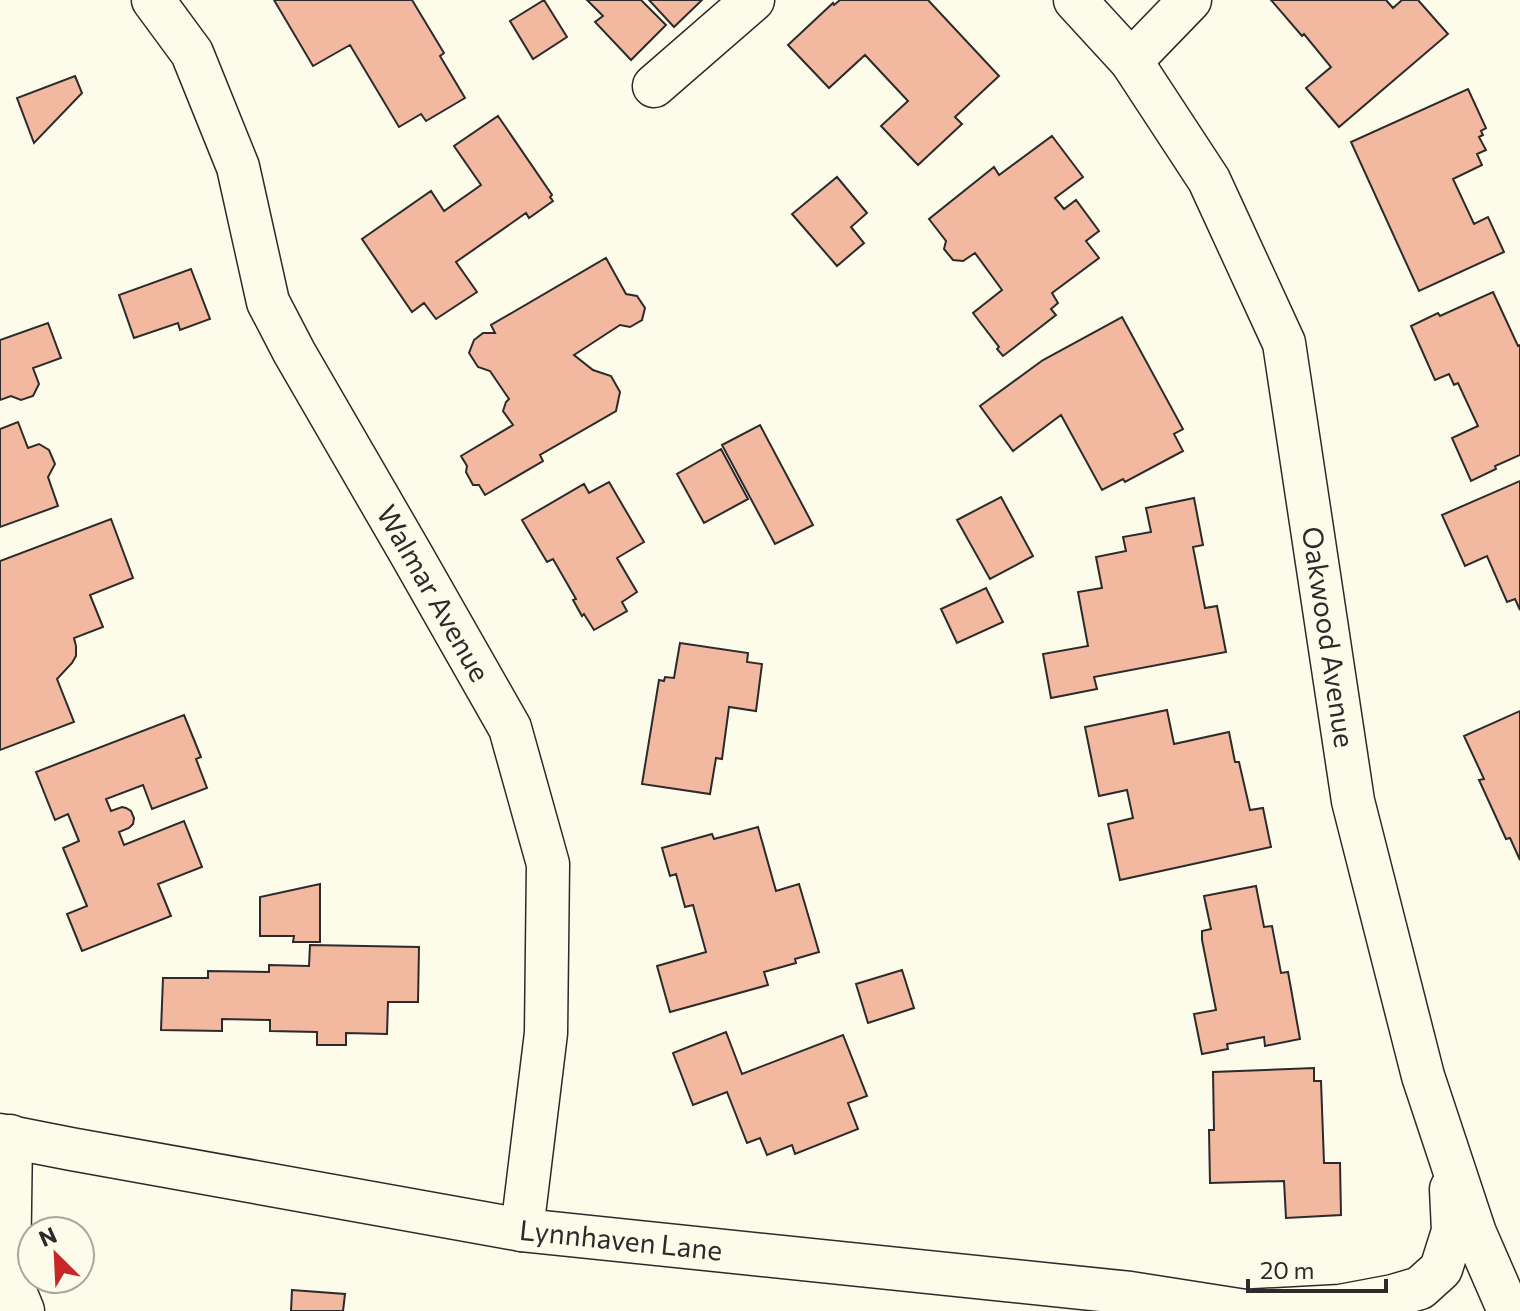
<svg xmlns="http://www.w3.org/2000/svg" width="1520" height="1311" font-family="Commissioner,sans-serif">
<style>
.building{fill:#f2b8a0;stroke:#2b2b2b;stroke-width:2}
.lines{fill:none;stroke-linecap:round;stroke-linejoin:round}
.street-casing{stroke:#2b2b2b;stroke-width:45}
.secondary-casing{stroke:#2b2b2b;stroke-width:47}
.street{stroke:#fdfbea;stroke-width:42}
.secondary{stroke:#fdfbea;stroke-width:44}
.labels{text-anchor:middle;stroke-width:6;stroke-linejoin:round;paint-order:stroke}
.street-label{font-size:28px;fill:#2b2b2b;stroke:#fdfbea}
</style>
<rect width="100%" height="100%" fill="#fdfbea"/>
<path class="building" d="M 274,0 L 412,0 L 444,53 L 440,56 L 465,98 L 426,121 L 421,114 L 399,127 L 350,45 L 313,66 Z
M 544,0 L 567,37 L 533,59 L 510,21 Z
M 587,0 L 641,0 L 666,25 L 631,60 L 595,22 L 603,16 Z
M 649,0 L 702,0 L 674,27 Z
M 840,0 L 928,0 L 999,76 L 955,117 L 962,124 L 918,165 L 881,126 L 908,101 L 865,55 L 829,88 L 788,45 L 833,3 L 834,5 Z
M 1271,0 L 1386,0 L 1393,8 L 1402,0 L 1418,0 L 1448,34 L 1339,127 L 1306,88 L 1331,67 L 1304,34 L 1302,36 Z
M 75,76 L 82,93 L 34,143 L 17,98 Z
M 1468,89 L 1486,128 L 1481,131 L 1483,135 L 1479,137 L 1486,150 L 1477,154 L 1482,165 L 1453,179 L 1474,224 L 1488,217 L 1504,252 L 1419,291 L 1351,142 Z
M 498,116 L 552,195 L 550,197 L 553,201 L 529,218 L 526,213 L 456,262 L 477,292 L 436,319 L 424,303 L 412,312 L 362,239 L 431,191 L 444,211 L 481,185 L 454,146 Z
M 1052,136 L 1083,177 L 1055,198 L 1064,209 L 1076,200 L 1099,231 L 1086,241 L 1099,258 L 1052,293 L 1058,303 L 1051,309 L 1056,315 L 1003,356 L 997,349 L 999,347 L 973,313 L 1002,290 L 975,253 L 963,261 L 953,260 L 944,249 L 946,241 L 929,219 L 994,167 L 999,175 Z
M 837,177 L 867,213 L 851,227 L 864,243 L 837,266 L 792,214 Z
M 606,258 L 626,294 L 637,296 L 645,308 L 642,320 L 630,327 L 620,325 L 574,355 L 593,370 L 611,376 L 620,392 L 616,411 L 540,455 L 543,461 L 485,495 L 479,485 L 473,485 L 466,472 L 467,466 L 461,456 L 513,425 L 503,411 L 506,402 L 509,399 L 490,371 L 478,367 L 469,353 L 474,340 L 483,333 L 495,333 L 491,325 Z
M 191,269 L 210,319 L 180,330 L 178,323 L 134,338 L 119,295 Z
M 1493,292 L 1518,346 L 1520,345 L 1520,455 L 1495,466 L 1496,469 L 1471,481 L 1452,438 L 1478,426 L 1458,383 L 1454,385 L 1449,374 L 1435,380 L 1411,326 L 1438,313 L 1440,316 Z
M 1122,317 L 1183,429 L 1174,434 L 1183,451 L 1125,482 L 1123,479 L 1102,490 L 1061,415 L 1013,451 L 980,406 L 1043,360 Z
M 48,323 L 61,358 L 33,368 L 39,384 L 33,396 L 21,400 L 11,396 L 0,400 L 0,340 Z
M 18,422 L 28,448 L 39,444 L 49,450 L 55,464 L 48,477 L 58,506 L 0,527 L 0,429 Z
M 760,425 L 813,525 L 775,544 L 722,445 Z
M 721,449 L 748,499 L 704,523 L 677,474 Z
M 1520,481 L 1520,610 L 1515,599 L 1507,602 L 1487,556 L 1465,566 L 1442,515 Z
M 609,482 L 644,542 L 617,558 L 637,592 L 622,602 L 627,611 L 594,630 L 584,614 L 582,616 L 573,600 L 576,599 L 553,559 L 547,562 L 522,520 L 584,484 L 589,493 Z
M 1001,497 L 1033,556 L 990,579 L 957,520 Z
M 1194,498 L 1203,545 L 1193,547 L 1205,608 L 1217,606 L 1226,652 L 1094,677 L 1097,689 L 1051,698 L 1043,654 L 1088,646 L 1078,592 L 1102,588 L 1096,557 L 1126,551 L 1123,537 L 1151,532 L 1146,508 Z
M 111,519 L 133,578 L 90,595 L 103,627 L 74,638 L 76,646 L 76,656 L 72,663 L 57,679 L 74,722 L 0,750 L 0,561 Z
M 986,588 L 1003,622 L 957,643 L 941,609 Z
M 680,643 L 748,653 L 747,662 L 762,664 L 756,711 L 729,707 L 722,759 L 716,758 L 710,794 L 642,784 L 659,680 L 664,681 L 665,677 L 674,678 Z
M 1167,710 L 1174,744 L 1229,732 L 1235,762 L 1239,762 L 1250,810 L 1263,808 L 1271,847 L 1120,880 L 1108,824 L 1133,818 L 1127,790 L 1099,796 L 1085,727 Z
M 1520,711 L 1520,860 L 1510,838 L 1506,839 L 1479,780 L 1484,779 L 1464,736 Z
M 184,715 L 201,757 L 196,759 L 207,788 L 152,809 L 143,785 L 106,799 L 111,811 L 122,807 L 126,808 L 131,811 L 134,818 L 133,824 L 129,828 L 119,832 L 124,845 L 184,821 L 202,867 L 158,884 L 171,916 L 82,951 L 67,914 L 87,906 L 63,848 L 79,841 L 68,814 L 55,820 L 36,772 Z
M 758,827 L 776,891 L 799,884 L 819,952 L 795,959 L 796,963 L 764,972 L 768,985 L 670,1012 L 657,966 L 706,952 L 693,905 L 685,907 L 676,874 L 670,876 L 662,848 L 712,834 L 714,839 Z
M 320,884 L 320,942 L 293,942 L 294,936 L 260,936 L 260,897 Z
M 1256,886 L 1264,927 L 1272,926 L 1281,973 L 1288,972 L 1300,1039 L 1265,1046 L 1264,1037 L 1227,1044 L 1228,1049 L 1202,1054 L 1194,1014 L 1216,1010 L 1202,940 L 1202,931 L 1211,929 L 1204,896 Z
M 310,945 L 419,947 L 418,1002 L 388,1002 L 387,1034 L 346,1033 L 346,1045 L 317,1045 L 317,1032 L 270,1031 L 270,1020 L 222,1019 L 222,1031 L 161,1030 L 163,978 L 208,978 L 208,971 L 269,972 L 269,965 L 309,966 Z
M 902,970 L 914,1008 L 868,1023 L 856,984 Z
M 726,1032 L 742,1074 L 843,1035 L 867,1096 L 848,1103 L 858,1129 L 795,1154 L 792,1145 L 767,1155 L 760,1138 L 747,1143 L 727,1092 L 693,1105 L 673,1053 Z
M 1314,1068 L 1314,1081 L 1321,1081 L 1324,1163 L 1340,1163 L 1341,1215 L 1286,1218 L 1284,1181 L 1210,1183 L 1209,1130 L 1214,1130 L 1213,1072 Z
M 292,1290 L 345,1294 L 343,1311 L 291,1311 Z"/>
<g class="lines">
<g class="street-casing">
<g id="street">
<path id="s1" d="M 153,0 L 192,53 L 238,167 L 268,302 L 294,352 L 411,554 L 510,728 L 548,864 L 546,1033 L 522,1230"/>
<path id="s2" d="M 1075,0 L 1131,61 L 1209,180 L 1284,343 L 1353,801 L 1423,1076 L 1475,1233 L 1509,1311"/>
<path d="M 1131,61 L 1190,0"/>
<path d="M 654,86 L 753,0"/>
<path id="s3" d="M 0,1135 L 71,1149 L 522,1230 L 1130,1293 L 1245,1311"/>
<path d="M 1245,1311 L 1340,1306 L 1393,1296 L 1420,1288 L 1441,1269 L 1453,1231 L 1451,1189"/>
</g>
</g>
<g class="secondary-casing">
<path id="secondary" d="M 10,1137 L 8,1277 L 22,1311"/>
</g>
<use href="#street" class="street"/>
<use href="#secondary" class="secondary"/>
</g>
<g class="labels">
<g class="street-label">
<text dy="10" stroke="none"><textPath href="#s1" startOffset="662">Walmar Avenue</textPath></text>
<text dy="10" stroke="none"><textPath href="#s2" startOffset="702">Oakwood Avenue</textPath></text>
<text dy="10" stroke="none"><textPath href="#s3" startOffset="630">Lynnhaven Lane</textPath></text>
</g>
</g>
<g transform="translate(56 1255) rotate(336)"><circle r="38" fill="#fdfbea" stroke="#a9a89e" stroke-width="2"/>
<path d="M0-6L14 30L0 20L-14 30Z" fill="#c62828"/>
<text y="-12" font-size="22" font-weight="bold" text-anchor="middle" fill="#2b2b2b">N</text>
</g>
<path d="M1248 1279v12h138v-12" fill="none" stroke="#2b2b2b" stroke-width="4"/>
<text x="1260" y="1279" font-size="24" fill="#2b2b2b" stroke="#fdfbea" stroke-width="6" paint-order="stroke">20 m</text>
</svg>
